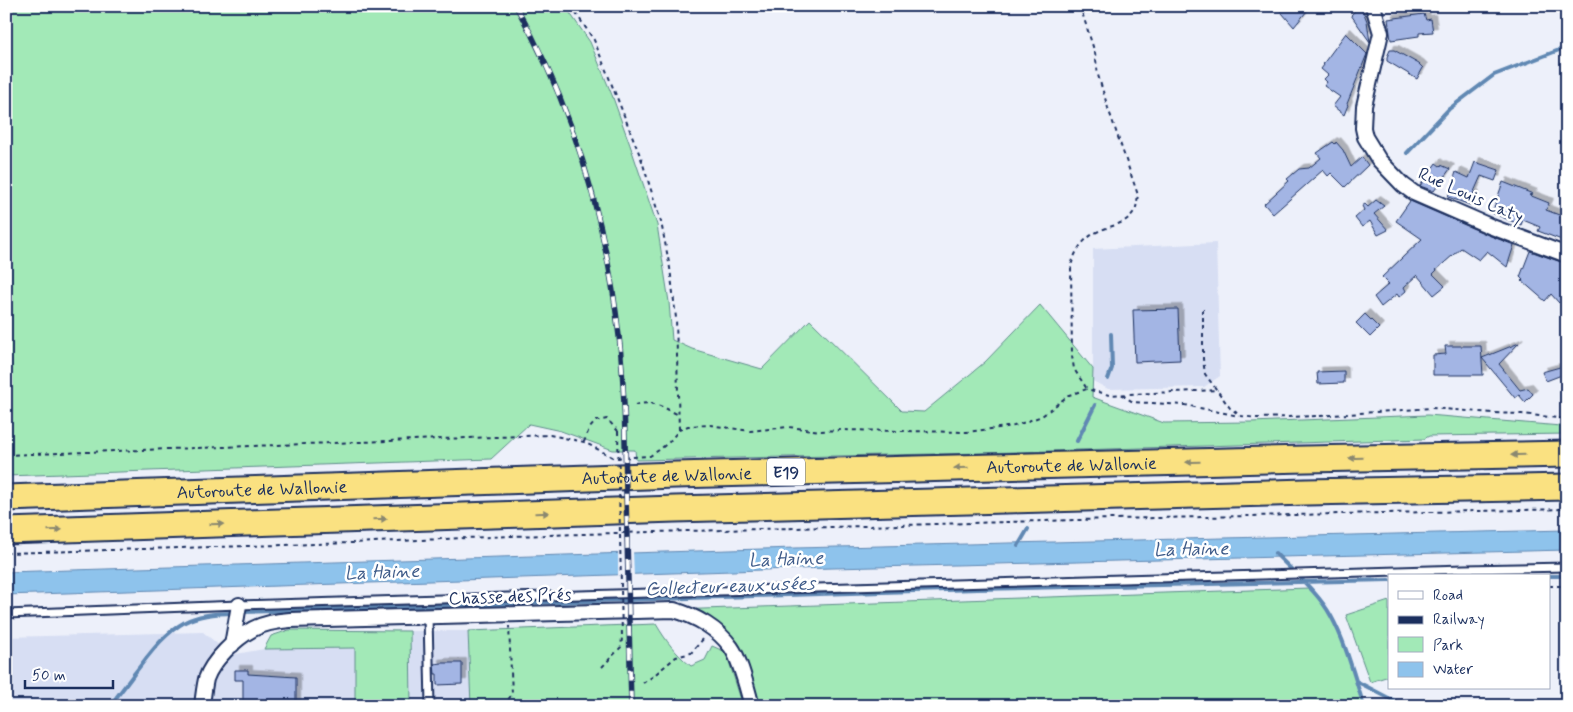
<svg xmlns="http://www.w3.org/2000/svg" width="1573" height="712" font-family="Mynerve,sans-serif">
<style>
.built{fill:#d7def3}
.green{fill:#a2e9b7;stroke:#5e8c8a}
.water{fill:#8ec3ec;stroke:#6088b3}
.pier{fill:#edf0fa}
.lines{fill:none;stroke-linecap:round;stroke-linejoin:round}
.stream{stroke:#6088b3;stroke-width:4}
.building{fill:#a3b5e4;stroke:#1b2f5e;filter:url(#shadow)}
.lane-casing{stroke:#1b2f5e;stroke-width:11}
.street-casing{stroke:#1b2f5e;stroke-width:18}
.highway-casing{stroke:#1b2f5e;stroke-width:29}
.path{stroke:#1b2f5e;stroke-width:2;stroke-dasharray:4 4;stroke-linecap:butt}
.lane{stroke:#fff;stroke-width:7}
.street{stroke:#fff;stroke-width:14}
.highway{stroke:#fae181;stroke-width:25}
.rail-casing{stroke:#1b2f5e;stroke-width:5.5}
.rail{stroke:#fff;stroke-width:4;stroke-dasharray:11;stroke-linecap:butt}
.path-bridge{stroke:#1b2f5e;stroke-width:2;stroke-dasharray:4 4;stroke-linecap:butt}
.oneway{fill:#8a8870}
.labels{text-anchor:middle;stroke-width:5;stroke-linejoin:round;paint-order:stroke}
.shield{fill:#fff;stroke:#5f6d8e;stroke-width:1}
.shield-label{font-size:16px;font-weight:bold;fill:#1b2f5e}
.street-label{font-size:18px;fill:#1b2f5e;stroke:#fff}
.water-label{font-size:19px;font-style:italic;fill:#3e5b89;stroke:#fff}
</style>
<defs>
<filter id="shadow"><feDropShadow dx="4.5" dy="-4.5" stdDeviation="0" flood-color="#0004"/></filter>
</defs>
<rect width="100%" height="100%" fill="#edf0fa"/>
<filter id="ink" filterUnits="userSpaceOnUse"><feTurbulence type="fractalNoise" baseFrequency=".02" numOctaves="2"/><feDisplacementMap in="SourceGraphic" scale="10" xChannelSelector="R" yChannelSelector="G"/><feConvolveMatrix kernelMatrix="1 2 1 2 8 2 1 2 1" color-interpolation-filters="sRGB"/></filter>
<g filter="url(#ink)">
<path class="built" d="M 1216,243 L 1220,376 L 1204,387 L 1108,389 L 1093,381 L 1093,249 Z
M 410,631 L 468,631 L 471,706 L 411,706 Z
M 203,632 L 231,655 L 264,649 L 355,648 L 355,706 L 6,706 L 6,637 Z"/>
<path class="green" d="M 6,6 L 565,6 L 590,42 L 612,95 L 630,145 L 657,225 L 669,302 L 672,340 L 692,349 L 762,369 L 810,320 L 902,411 L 924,412 L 985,362 L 1040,305 L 1093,369 L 1092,397 L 1164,423 L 1251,422 L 1428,415 L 1561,426 L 1567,430 L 1567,434 L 1429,436 L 1424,439 L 983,453 L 636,460 L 635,450 L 613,450 L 561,431 L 529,424 L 491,459 L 6,476 Z
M 1309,588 C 1341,621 1350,663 1364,706 L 752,706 L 732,649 L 674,610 Z
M 1389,601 L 1389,676 L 1370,682 L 1346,615 Z
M 656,624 C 666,641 676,654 691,666 L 705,660 L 712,646 L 726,652 L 743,706 L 471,706 L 468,631 Z
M 289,630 L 410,631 L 411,706 L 355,706 L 355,648 L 264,649 L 271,636 Z"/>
<path class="water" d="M 1567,530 L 1567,550 L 793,569 L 6,595 L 6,572 L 795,548 Z"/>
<path class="pier" d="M 618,550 L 633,550 L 634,577 L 618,578 Z"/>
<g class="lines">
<path class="stream" d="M 1407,153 L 1449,109 L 1494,75 L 1567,47
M 1108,379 L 1112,368 L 1111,334
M 1077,441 L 1095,405
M 1018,546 L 1028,529
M 1275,553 C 1294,573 1318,592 1331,616 C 1346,643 1354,676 1364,706
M 1549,576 L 1567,576
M 242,612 L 977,589 L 1389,580
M 1356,681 L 1404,706
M 110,706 C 118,695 126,685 134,674 C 149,655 163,634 185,622 C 200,614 218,613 235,613"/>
</g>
<path class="building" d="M 1276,6 L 1311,6 L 1294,27 Z
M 1360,6 L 1361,6 L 1367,21 L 1370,42 L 1351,15 Z
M 1424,14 L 1426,20 L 1431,19 L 1433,32 L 1419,33 L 1419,36 L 1391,40 L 1388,19 Z
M 1346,33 L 1367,54 L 1347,104 L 1348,105 L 1344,115 L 1333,106 L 1340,97 L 1324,86 L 1327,82 L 1324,79 L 1328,75 L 1321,69 L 1324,65 L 1323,64 Z
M 1390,50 L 1394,50 L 1419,64 L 1423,68 L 1417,79 L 1387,61 L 1387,57 Z
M 1333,142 L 1335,144 L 1336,142 L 1343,150 L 1351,167 L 1362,157 L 1368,165 L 1345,187 L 1331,173 L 1328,176 L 1323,170 L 1273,214 L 1264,204 L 1289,181 L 1287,179 L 1299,169 L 1309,168 L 1321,158 L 1317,153 Z
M 1475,162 L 1499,170 L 1495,181 L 1481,176 L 1473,194 L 1475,195 L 1470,205 L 1448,197 L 1456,172 L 1469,178 Z
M 1436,163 L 1440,166 L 1441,165 L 1450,169 L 1434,191 L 1420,186 Z
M 1503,182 L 1533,194 L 1529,195 L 1549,203 L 1546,210 L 1567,218 L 1567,242 L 1538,231 L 1540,227 L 1523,220 L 1521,225 L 1492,213 Z
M 1376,200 L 1384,206 L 1374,214 L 1388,230 L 1378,235 L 1370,221 L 1362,227 L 1355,218 L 1364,210 L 1362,206 L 1365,204 L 1368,207 Z
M 1410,201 L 1488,235 L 1514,245 L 1507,267 L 1487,251 L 1479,260 L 1461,248 L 1436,270 L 1437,270 L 1433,274 L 1445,286 L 1434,295 L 1417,275 L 1404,287 L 1406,291 L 1399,297 L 1397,294 L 1381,307 L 1374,297 L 1389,284 L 1382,277 L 1422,239 L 1396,221 Z
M 1530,251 L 1567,264 L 1567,307 L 1561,301 L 1559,303 L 1551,294 L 1545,301 L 1522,281 L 1523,280 L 1520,277 Z
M 1178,309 L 1180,360 L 1135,362 L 1133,310 Z
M 1365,314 L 1379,328 L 1370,337 L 1356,323 Z
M 1519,343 L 1499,364 L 1520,390 L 1528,388 L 1533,394 L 1525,402 L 1519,395 L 1515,398 L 1482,358 Z
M 1445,346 L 1481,346 L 1483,375 L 1433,375 L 1433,355 L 1446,354 Z
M 1567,365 L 1567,373 L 1546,381 L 1542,372 Z
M 1344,371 L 1344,383 L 1318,384 L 1317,372 Z
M 442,663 L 462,663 L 462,684 L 437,685 L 437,674 L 435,674 L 434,664 Z
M 235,670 L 248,670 L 248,674 L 296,677 L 296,706 L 243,706 L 243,680 L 235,680 Z"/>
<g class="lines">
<g class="lane-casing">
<path id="lane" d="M 6,614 L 239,605 L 1464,569 L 1567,567
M 428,616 L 430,706"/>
</g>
<g class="street-casing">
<path id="street" d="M 1373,6 L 1381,33 L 1364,106 L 1363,128 L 1365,137 L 1379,160 L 1403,185 L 1414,193 L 1492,227 L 1567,255
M 232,645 L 239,605
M 202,706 C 203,697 204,688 206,679 C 212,661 236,638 253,629 C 264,623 277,621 290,620 L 674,610 C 696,616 718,629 731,647 C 741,661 747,689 752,706"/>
</g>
<g class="highway-casing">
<g id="highway">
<path id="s1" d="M 6,498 L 676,475 L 1306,459 L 1567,454"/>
<path d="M 6,531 L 675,509 L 1306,492 L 1567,487"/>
</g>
</g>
<path class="path" d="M 571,6 L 594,40 L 641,158 L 661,222 L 670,268 L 676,318 L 679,430
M 1080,6 L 1095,53 L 1098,75 L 1108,108 L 1138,195 C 1137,200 1137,206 1135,210 C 1126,225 1112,225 1099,231 C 1083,238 1075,251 1071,266 L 1072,356 L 1074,369 L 1087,389
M 1203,309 L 1203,359 L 1205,374 L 1230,408 L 1241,416 L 1257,418 L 1319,416 L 1432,408 L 1492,413 L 1522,414 L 1567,419
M 1122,395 L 1133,402 L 1185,405 L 1239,416
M 635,405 C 654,400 662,407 679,415
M 584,442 L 589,429 L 596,421 L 607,419 L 618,431
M 6,455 L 550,435 L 584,442 L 614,458 L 650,456 L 659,450 L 669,442 L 679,430 L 688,426 L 710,425 L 750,431 L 788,427 L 821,431 L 840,430 L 967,432 L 1014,426 L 1042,416 L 1069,395 L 1087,389 L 1109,395 L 1218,390
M 6,553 L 352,543 L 512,536 L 1113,519 L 1567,509
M 1549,586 L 1567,586
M 602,667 L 621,647 L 622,638
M 643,683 L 652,677 L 676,657 L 691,653 L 704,638
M 504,706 L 512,694 L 509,626"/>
<use href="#lane" class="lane"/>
<use href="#street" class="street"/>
<use href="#highway" class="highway"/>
<g class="rail-casing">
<path id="rail" d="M 516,6 C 573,107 606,221 619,336 C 625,388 625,442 626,494 C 628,565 629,635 631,706"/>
</g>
<use href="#rail" class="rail"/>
<path class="path-bridge" d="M 618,431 L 622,638"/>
</g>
<defs><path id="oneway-solid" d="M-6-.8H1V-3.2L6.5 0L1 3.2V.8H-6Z" transform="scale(1.25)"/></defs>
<g class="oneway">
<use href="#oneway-solid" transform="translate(1518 455) rotate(179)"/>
<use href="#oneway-solid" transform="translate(1356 458) rotate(179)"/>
<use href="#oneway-solid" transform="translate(1193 462) rotate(179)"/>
<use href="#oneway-solid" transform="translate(961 468) rotate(179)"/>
<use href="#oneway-solid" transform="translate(542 513) rotate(-2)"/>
<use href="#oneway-solid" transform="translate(380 519) rotate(-2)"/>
<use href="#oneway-solid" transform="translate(217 524) rotate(-2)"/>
<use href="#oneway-solid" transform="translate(55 530) rotate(-2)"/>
</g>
</g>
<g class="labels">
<rect class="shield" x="767" y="458.5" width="38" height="27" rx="4"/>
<g class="shield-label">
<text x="786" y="478">E19</text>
</g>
<g class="street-label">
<text transform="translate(1471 195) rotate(24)" y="6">Rue Louis Caty</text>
<text dy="6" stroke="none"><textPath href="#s1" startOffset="1066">Autoroute de Wallonie</textPath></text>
<text dy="6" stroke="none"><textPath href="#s1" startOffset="661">Autoroute de Wallonie</textPath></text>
<text dy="6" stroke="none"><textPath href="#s1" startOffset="256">Autoroute de Wallonie</textPath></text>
<text transform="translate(510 596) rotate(-2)" y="6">Chasse des Prés</text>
</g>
<g class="water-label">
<text transform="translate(1191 548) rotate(-1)" y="7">La Haine</text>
<text transform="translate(786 558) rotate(-2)" y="7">La Haine</text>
<text transform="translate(382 571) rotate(-2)" y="7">La Haine</text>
<text transform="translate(730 585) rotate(-2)" y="7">Collecteur eaux usées</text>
</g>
</g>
<rect width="1573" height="712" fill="none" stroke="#fff" stroke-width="25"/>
<rect x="12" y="12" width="1548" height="687" fill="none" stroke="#1b2f5e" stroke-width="2" filter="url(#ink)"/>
<rect x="1388" y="574" width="162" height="115" fill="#ffffff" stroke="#a4acbf"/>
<rect x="1398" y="591" width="25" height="8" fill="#ffffff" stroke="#a4acbf"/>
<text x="1433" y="600" font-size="15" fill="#1b2f5e">Road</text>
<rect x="1398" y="616" width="25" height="8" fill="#1b2f5e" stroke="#a4acbf"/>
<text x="1433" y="624" font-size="15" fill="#1b2f5e">Railway</text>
<rect x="1398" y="637" width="25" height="15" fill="#a2e9b7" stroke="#a4acbf"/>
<text x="1433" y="650" font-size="15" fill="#1b2f5e">Park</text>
<rect x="1398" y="662" width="25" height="15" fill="#8ec3ec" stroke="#a4acbf"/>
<text x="1433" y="674" font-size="15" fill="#1b2f5e">Water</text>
<path d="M25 680v8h88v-8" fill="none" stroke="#1b2f5e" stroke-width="2.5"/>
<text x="32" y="680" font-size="15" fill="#1b2f5e" stroke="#ffffff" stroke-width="4" paint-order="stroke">50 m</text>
</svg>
